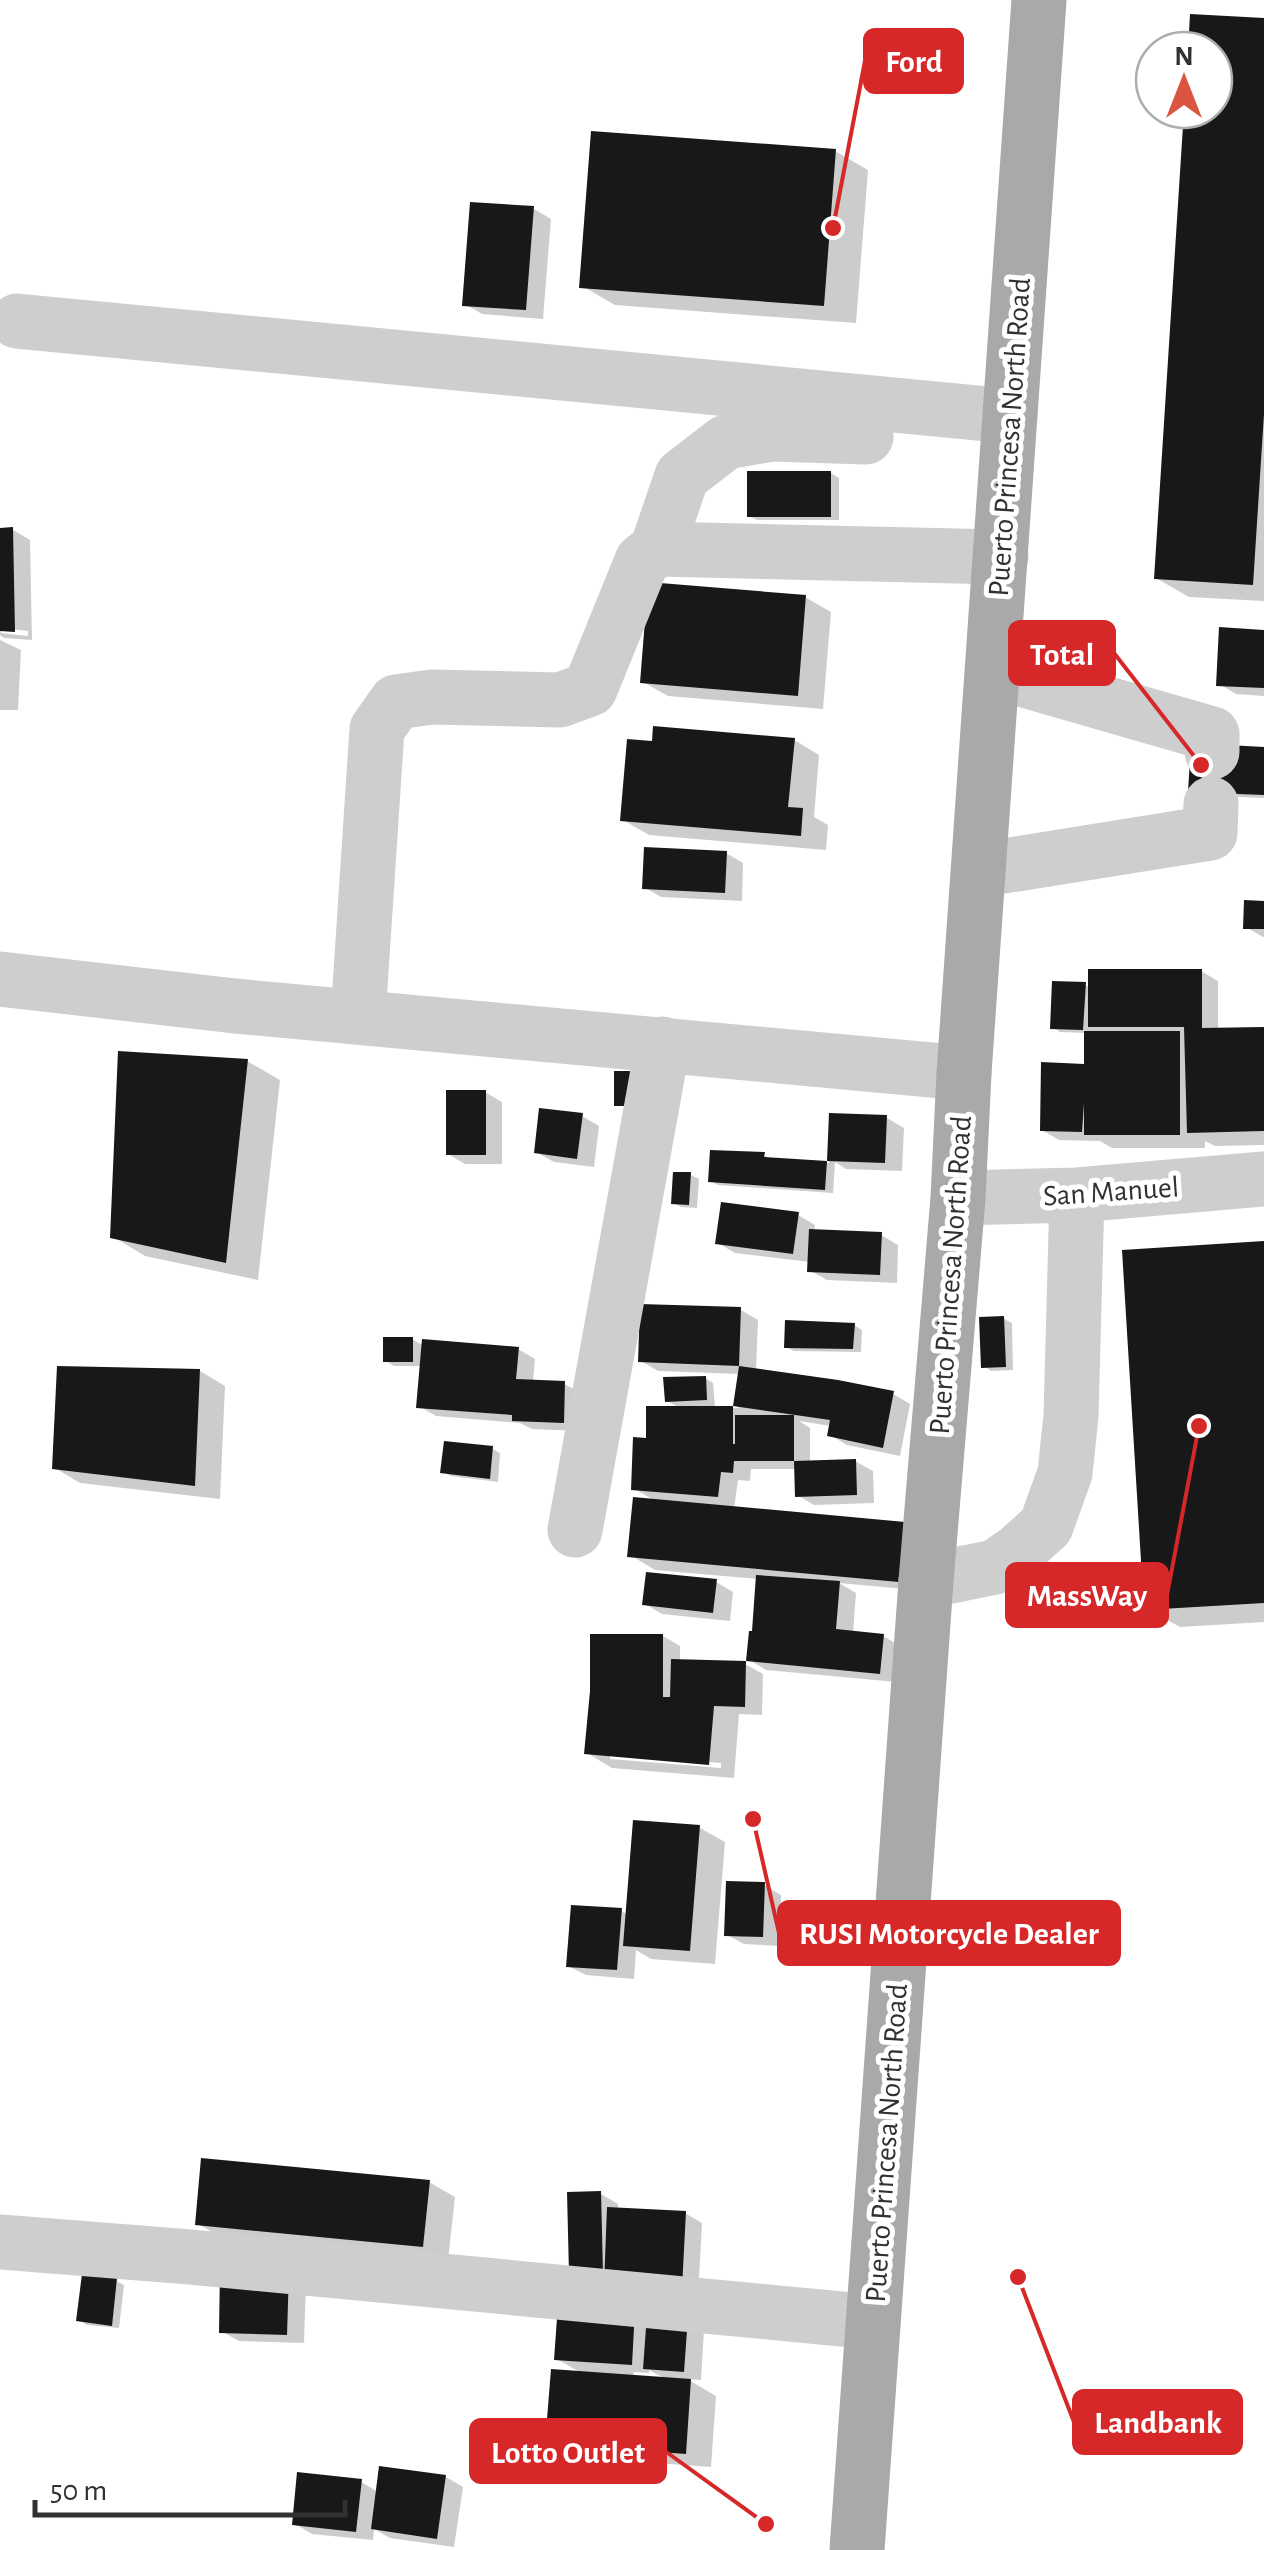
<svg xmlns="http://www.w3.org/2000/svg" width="1264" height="2550" font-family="'Alegreya Sans',sans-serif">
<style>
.shadow{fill:#0003;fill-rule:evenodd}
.building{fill:#181818}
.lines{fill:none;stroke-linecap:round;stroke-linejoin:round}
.minor{stroke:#cecece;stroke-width:55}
.major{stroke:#a9a9a9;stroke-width:55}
.labels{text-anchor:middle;stroke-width:10;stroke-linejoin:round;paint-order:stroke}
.street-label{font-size:30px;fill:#313131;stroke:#fff}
.leader{fill:none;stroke:#d62828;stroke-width:4}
.callout-dot{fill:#d62828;stroke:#fff;stroke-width:4}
.callout{fill:#d62828;stroke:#d62828;stroke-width:4}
.callout-label{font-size:32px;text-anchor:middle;font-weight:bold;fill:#fff}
</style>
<rect width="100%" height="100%" fill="#fff"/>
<path class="shadow" d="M 1264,21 L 1264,601 L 1189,597 L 1156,578 L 1186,110 L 1214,110 L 1214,50 L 1190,50 Z
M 835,151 L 868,170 L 856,323 L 615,305 L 582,286 Z
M 534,209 L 551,219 L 543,319 L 482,314 L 465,304 Z
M 831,473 L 839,478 L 839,520 L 757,520 L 749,516 Z
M 13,530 L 30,540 L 32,640 L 4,638 L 0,635 L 0,531 ZM 1,628 L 28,631 L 28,636 L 1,633 Z
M 805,597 L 831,612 L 823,709 L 668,696 L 643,682 Z
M 1264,632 L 1264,696 L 1236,694 L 1219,684 Z
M 0,640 L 21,650 L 18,710 L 0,710 Z
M 794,740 L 819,755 L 814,817 L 828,825 L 826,850 L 649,835 L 623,820 Z
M 1264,749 L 1264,798 L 1198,795 Z
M 726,853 L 743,863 L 742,901 L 661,897 L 644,887 Z
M 1264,903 L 1264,937 L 1263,937 L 1246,927 Z
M 1201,971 L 1218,981 L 1218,1030 L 1264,1029 L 1264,1145 L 1215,1146 L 1205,1141 L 1205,1148 L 1112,1148 L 1100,1141 L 1059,1140 L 1042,1130 L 1087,1066 L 1087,1033 L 1060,1032 L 1053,1027 L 1085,985 L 1091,988 Z
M 247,1061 L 280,1080 L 258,1280 L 145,1256 L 112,1236 Z
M 485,1092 L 502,1102 L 502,1164 L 465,1164 L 448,1154 Z
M 582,1116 L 599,1126 L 594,1167 L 554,1162 L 536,1152 Z
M 831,1116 L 887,1118 L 904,1128 L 902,1171 L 846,1169 L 835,1162 L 833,1193 L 718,1185 L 710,1181 L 764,1155 L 772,1160 L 829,1163 Z
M 691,1175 L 699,1179 L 697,1208 L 681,1207 L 674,1203 Z
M 798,1215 L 815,1225 L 814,1232 L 881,1235 L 898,1245 L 897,1283 L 827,1280 L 809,1270 L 810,1262 L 735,1253 L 718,1243 Z
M 1264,1244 L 1264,1622 L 1180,1627 L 1151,1611 L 1152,1626 L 1055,1628 L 1038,1618 L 1133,1567 L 1145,1573 Z
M 741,1310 L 758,1320 L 756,1371 L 893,1394 L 910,1404 L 900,1456 L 847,1445 L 830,1435 L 831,1426 L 799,1421 L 810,1428 L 810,1463 L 855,1461 L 873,1471 L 874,1503 L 814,1505 L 797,1495 L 797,1469 L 751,1469 L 750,1481 L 738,1480 L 734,1509 L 904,1525 L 916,1590 L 839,1583 L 856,1593 L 853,1633 L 883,1636 L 900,1646 L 897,1682 L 766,1670 L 749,1660 L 754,1634 L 758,1579 L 655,1570 L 630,1555 L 657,1502 L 633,1488 L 648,1440 L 680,1408 L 667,1401 L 705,1378 L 713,1383 L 715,1408 L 739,1408 L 736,1405 L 741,1374 L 658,1371 L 641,1361 Z
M 1004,1319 L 1012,1323 L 1013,1370 L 991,1371 L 984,1366 Z
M 854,1325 L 862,1330 L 861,1352 L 794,1351 L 786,1347 Z
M 412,1339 L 424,1346 L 518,1349 L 535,1359 L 533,1382 L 564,1384 L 582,1393 L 580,1431 L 532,1429 L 520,1423 L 436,1416 L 419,1406 L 422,1366 L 394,1366 L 386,1361 Z
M 200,1371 L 225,1386 L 220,1499 L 80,1483 L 55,1468 Z
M 493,1449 L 500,1453 L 498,1482 L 451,1476 L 443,1472 Z
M 716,1582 L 733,1592 L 730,1621 L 662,1614 L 645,1604 Z
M 663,1636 L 680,1646 L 680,1662 L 745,1664 L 763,1674 L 762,1715 L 739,1714 L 734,1778 L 612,1768 L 587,1753 ZM 610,1754 L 721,1763 L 721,1768 L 610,1759 Z
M 700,1828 L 725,1842 L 715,1964 L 651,1959 L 636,1950 L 634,1979 L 586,1975 L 568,1966 L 621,1911 L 628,1915 Z
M 764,1885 L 781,1895 L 780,1946 L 744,1944 L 727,1935 Z
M 429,2182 L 455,2197 L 448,2260 L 223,2238 L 198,2224 Z
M 569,2194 L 601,2194 L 618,2204 L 618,2210 L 685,2213 L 702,2223 L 698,2297 L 607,2284 Z
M 116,2281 L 124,2285 L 119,2328 L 87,2325 L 79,2320 Z
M 306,2283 L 304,2343 L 239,2341 L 221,2331 Z
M 635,2312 L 704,2329 L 701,2380 L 687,2379 L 716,2396 L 711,2467 L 573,2457 L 548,2443 L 583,2374 L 557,2359 ZM 649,2370 L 666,2379 L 633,2377 L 634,2372 L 649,2373 Z
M 446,2477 L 463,2487 L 454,2547 L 390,2538 L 374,2529 L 373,2540 L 312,2534 L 295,2524 L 361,2482 L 378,2492 Z"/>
<path class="building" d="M 1190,14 L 1264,18 L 1264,414 L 1253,585 L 1154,579 L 1184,110 L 1214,110 L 1214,50 L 1188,50 Z
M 591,131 L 836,149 L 824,306 L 579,288 Z
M 470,202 L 534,206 L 526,310 L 462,306 Z
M 747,471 L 831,471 L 831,517 L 747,517 Z
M 13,527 L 15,632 L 0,631 L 0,528 Z
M 648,582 L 806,595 L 798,696 L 640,683 Z
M 1219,627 L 1264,630 L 1264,688 L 1216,686 Z
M 653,726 L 795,738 L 788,807 L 803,808 L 801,836 L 620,821 L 627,739 L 652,741 Z
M 1191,743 L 1264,747 L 1264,795 L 1188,792 Z
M 644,847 L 727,851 L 725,893 L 642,889 Z
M 1244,900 L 1264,901 L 1264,929 L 1243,929 Z
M 1088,969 L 1202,969 L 1202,1028 L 1264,1027 L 1264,1131 L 1187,1133 L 1184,1027 L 1088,1027 Z
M 1052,981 L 1086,982 L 1083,1030 L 1050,1029 Z
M 1084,1031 L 1180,1031 L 1180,1135 L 1084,1135 L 1084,1103 L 1082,1132 L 1040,1131 L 1041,1062 L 1084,1064 Z
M 118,1051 L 248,1059 L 226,1263 L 110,1238 Z
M 614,1071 L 646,1071 L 646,1106 L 614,1106 Z
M 446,1090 L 486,1090 L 486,1155 L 446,1155 Z
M 539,1108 L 583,1113 L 577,1159 L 534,1153 Z
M 829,1113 L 887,1115 L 885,1163 L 827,1161 L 825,1190 L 708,1182 L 710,1150 L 765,1152 L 764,1157 L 827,1161 Z
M 673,1172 L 691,1172 L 689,1205 L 671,1204 Z
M 721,1202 L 799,1212 L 793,1254 L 715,1244 Z
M 809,1229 L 882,1232 L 880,1275 L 807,1272 Z
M 1264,1241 L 1264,1603 L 1144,1610 L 1122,1250 Z
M 640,1304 L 741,1307 L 739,1366 L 638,1362 Z
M 1004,1316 L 1006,1367 L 981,1368 L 979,1317 Z
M 785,1320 L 855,1323 L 853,1349 L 784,1348 Z
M 383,1337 L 413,1337 L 413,1362 L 383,1362 Z
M 422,1339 L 519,1347 L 516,1379 L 565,1381 L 564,1423 L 512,1421 L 512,1415 L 416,1408 Z
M 57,1366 L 200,1369 L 195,1486 L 52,1469 Z
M 739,1366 L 838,1380 L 894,1391 L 883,1448 L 827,1436 L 830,1420 L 733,1406 Z
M 706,1376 L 707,1400 L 665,1402 L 663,1377 Z
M 646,1406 L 733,1406 L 733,1444 L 735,1444 L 735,1415 L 794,1415 L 794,1461 L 734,1461 L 733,1473 L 721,1472 L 718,1497 L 631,1490 L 633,1437 L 646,1438 Z
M 444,1441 L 493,1446 L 490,1479 L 440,1473 Z
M 856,1459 L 857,1495 L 795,1497 L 794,1461 Z
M 633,1497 L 905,1522 L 899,1582 L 627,1557 Z
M 646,1572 L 717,1579 L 713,1613 L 642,1605 Z
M 756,1575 L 840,1581 L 836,1629 L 884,1634 L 880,1674 L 746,1661 L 749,1631 L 752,1631 Z
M 590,1634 L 663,1634 L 663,1697 L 670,1697 L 671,1659 L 746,1661 L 745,1707 L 714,1706 L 709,1765 L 584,1754 L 590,1691 Z
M 633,1820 L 700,1825 L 690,1951 L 623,1946 Z
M 726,1881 L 765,1882 L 763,1937 L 724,1936 Z
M 571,1905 L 622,1908 L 617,1970 L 566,1967 Z
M 201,2158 L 430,2180 L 423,2247 L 195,2225 Z
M 601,2191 L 603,2273 L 569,2274 L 567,2192 Z
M 607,2207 L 686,2211 L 682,2288 L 604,2285 Z
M 220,2268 L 289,2271 L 287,2335 L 219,2333 Z
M 82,2274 L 117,2278 L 112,2326 L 76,2321 Z
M 558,2304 L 635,2309 L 632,2365 L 554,2360 Z
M 647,2314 L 688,2317 L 684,2372 L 643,2369 Z
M 551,2369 L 691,2379 L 686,2454 L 545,2444 Z
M 379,2466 L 446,2475 L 437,2539 L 371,2529 Z
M 297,2472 L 362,2479 L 356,2532 L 292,2525 Z"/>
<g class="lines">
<path class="minor" d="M 17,321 L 1010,416
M 657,549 L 682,476 L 726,442 L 772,434 L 866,437
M 993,671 L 1212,734 L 1212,752
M 979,870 L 1210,833 L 1211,804
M 0,979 L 235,1006 L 964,1073
M 358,1017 L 377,729 L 396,702 L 432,697 L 560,700 L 590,689 L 642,561 L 657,549 L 1001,557
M 958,1198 L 1077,1195 L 1264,1179
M 575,1530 L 663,1044
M 926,1581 L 995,1567 L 1017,1552 L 1046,1526 L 1065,1473 L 1071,1416 L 1077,1195
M 0,2242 L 190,2257 L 873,2322"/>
<path class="major" d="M 857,2550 L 926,1581 L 958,1198 L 964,1073 L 1039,0"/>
</g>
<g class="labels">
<g class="street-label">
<text transform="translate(1009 437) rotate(-86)" y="10">Puerto Princesa North Road</text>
<text transform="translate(1111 1191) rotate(-4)" y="10">San Manuel</text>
<text transform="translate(950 1275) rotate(-86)" y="10">Puerto Princesa North Road</text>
<text transform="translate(886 2143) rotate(-86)" y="10">Puerto Princesa North Road</text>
</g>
</g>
<path class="leader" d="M833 228L865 61M1201 765L1114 653M1199 1426L1167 1595M753 1819L779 1933M1018 2277L1074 2422M766 2524L665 2451"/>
<g class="callout-dot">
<circle cx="833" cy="228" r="10"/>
<circle cx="1201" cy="765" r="10"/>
<circle cx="1199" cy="1426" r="10"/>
<circle cx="753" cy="1819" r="10"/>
<circle cx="1018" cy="2277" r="10"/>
<circle cx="766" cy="2524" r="10"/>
</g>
<g class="callout">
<rect x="865" y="30" width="97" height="62" rx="10"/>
<rect x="1010" y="622" width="104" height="62" rx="10"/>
<rect x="1007" y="1564" width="160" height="62" rx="10"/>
<rect x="779" y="1902" width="340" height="62" rx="10"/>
<rect x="1074" y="2391" width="167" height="62" rx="10"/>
<rect x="471" y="2420" width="194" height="62" rx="10"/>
</g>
<g class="callout-label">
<text x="914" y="72">Ford</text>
<text x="1062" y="665">Total</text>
<text x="1087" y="1606">MassWay</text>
<text x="949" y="1944">RUSI Motorcycle Dealer</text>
<text x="1158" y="2433">Landbank</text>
<text x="568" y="2463">Lotto Outlet</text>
</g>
<g transform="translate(1184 80)"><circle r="48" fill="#ffffff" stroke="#adadad" stroke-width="2.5"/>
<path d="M0-8L18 38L0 25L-18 38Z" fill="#dc5540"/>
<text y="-15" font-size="28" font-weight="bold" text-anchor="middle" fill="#313131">N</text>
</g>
<path d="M35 2500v15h310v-15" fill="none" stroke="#313131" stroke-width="5"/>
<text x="50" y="2500" font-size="30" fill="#313131" stroke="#ffffff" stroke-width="8" paint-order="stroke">50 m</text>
</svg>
